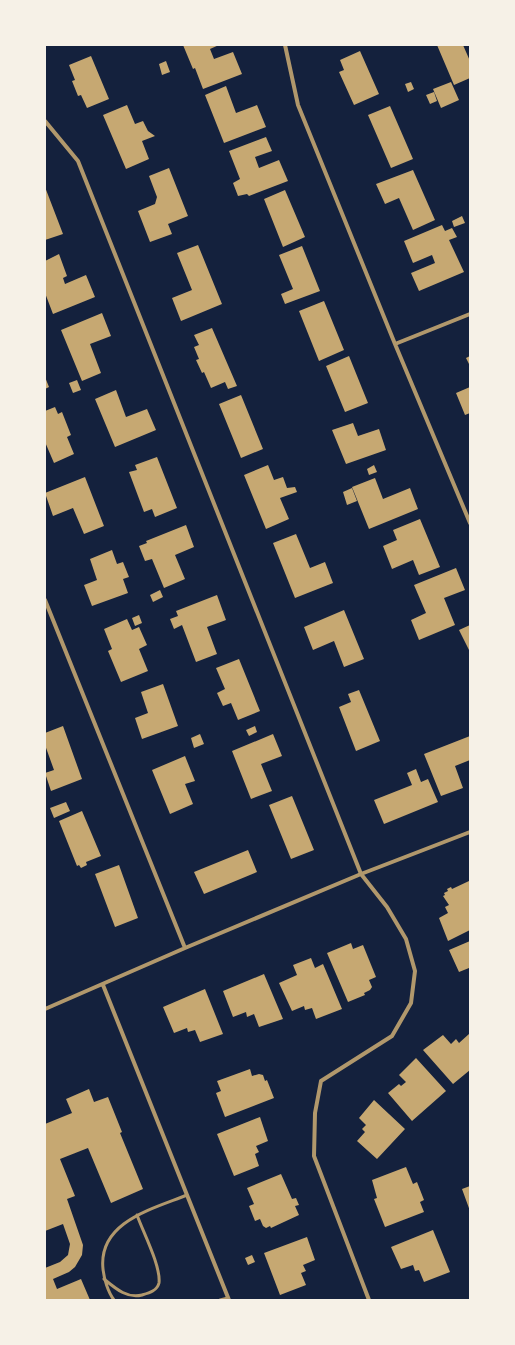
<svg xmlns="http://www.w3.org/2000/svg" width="515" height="1345" font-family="Montserrat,sans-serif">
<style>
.building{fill:#c6a872}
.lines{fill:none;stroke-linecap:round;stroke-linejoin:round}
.service{stroke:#b1986c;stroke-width:3}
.minor{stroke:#b1986c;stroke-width:4}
</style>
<rect width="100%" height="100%" fill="#14213d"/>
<path class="building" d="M 183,45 L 219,45 L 210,49 L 214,59 L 233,52 L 242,74 L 203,89 L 195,68 L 193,69 Z
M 437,45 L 463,45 L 470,61 L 470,78 L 454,85 Z
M 360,51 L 379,94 L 354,105 L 339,72 L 344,70 L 340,60 Z
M 91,56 L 109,99 L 87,108 L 81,95 L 78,96 L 72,81 L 75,80 L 69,65 Z
M 166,61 L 170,72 L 162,75 L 159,64 Z
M 411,82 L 414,89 L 408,92 L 405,84 Z
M 451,82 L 459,100 L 441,108 L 433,89 Z
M 226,86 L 236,113 L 257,105 L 266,127 L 224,143 L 205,95 Z
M 434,92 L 437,101 L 430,104 L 426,95 Z
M 127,105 L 135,124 L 143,121 L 148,131 L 155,136 L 142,141 L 149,159 L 126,169 L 103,115 Z
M 390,106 L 413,159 L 391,168 L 368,115 Z
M 266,137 L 272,151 L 255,157 L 259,168 L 279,160 L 288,181 L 249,196 L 247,194 L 238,196 L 233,183 L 240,179 L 229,151 Z
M 169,168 L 188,216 L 168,224 L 172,234 L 150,242 L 138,211 L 155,204 L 157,197 L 149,176 Z
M 413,170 L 435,220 L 413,230 L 399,198 L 385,204 L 376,184 Z
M 45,187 L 63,234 L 45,240 Z
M 285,190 L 305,237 L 283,247 L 264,199 Z
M 462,216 L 465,223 L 454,227 L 452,221 Z
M 442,225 L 445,231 L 452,228 L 457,237 L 449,240 L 464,272 L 419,291 L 411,273 L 435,263 L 432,255 L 413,263 L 404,241 Z
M 198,245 L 222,304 L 181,321 L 172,298 L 192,290 L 177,253 Z
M 302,246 L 320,291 L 285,304 L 281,294 L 293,289 L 279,255 Z
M 59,254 L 67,276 L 63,278 L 65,284 L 86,275 L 95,297 L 53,314 L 45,293 L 45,261 Z
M 324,301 L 344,350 L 319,361 L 299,311 Z
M 102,313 L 111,336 L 90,344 L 101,373 L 82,381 L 61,330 Z
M 212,328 L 237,386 L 228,389 L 225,382 L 211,388 L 204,372 L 202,373 L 196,360 L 199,359 L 194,347 L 199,345 L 194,335 Z
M 349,356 L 368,403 L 345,412 L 326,366 Z
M 470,356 L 470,366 L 466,358 Z
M 45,377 L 49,387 L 45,389 Z
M 77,380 L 81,390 L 73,393 L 69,383 Z
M 470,387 L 470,413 L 465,415 L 456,393 Z
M 116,390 L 126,417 L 147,409 L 156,430 L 115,447 L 95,399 Z
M 241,395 L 263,449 L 241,458 L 219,404 Z
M 55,407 L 58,414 L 62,412 L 71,435 L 67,437 L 74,454 L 54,463 L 45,442 L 45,411 Z
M 353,423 L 358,436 L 379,429 L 386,450 L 346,464 L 332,430 Z
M 157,457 L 177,508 L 155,517 L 152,509 L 144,512 L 129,472 L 137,470 L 135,465 Z
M 268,465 L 274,480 L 283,477 L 287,488 L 295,487 L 297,492 L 280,498 L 289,519 L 266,529 L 244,475 Z
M 374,465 L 377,472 L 369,475 L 367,469 Z
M 85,477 L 104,526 L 84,534 L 73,508 L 53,516 L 45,493 Z
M 375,478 L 383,499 L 410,488 L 418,509 L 369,529 L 352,487 Z
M 352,488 L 357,501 L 347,505 L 343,492 Z
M 420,519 L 440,567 L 419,575 L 413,560 L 392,569 L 383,546 L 397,540 L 393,530 Z
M 186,525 L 194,547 L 175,555 L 185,579 L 164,588 L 152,559 L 145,561 L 139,546 L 147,543 L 146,541 Z
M 296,534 L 310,568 L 325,562 L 333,583 L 295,598 L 273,543 Z
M 112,550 L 117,564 L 123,562 L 129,577 L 123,579 L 128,593 L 92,606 L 84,585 L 97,580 L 90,559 Z
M 456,568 L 465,590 L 444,598 L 455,625 L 419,640 L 411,620 L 426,613 L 414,585 Z
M 160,590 L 163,597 L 153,602 L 150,595 Z
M 217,595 L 226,620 L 207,627 L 217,654 L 196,662 L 182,625 L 174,629 L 170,619 L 178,616 L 176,611 Z
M 344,610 L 364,659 L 344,667 L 334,641 L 313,650 L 304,627 Z
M 139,615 L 142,623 L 135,626 L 132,618 Z
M 127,619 L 132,630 L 139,627 L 147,645 L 139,649 L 148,671 L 121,682 L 108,651 L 112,649 L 104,629 Z
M 470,625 L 470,652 L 459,630 Z
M 239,659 L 260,711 L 238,720 L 231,703 L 223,706 L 217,693 L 225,689 L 216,668 Z
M 163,684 L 178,726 L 142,739 L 135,718 L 148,713 L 141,692 Z
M 359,690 L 380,741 L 356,751 L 339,707 L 351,702 L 348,694 Z
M 63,726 L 82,779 L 51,791 L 45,773 L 54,770 L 45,745 L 45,733 Z
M 255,726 L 257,732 L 249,736 L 246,730 Z
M 200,734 L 204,744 L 194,748 L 191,738 Z
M 273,734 L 282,756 L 261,764 L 272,791 L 251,799 L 232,751 Z
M 470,736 L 470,760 L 455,766 L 463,788 L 441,796 L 424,754 Z
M 185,756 L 195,781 L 185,784 L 193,804 L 170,814 L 152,770 Z
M 416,769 L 421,782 L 428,779 L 438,802 L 384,824 L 374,800 L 412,785 L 407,773 Z
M 292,796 L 314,850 L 291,859 L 269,805 Z
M 66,802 L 70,811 L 54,818 L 50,808 Z
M 82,811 L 101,856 L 86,862 L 87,865 L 81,868 L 79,865 L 77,866 L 59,821 Z
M 248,850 L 257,872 L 204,894 L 194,872 Z
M 119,865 L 138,918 L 115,927 L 95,874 Z
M 469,881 L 470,930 L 448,941 L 439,918 L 448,913 L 445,907 L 449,905 L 443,896 L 445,895 L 444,893 L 448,891 L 447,889 L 451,887 L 452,889 Z
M 470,941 L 470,970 L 469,968 L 459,972 L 449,950 Z
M 351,943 L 353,949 L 363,945 L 376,977 L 369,980 L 372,987 L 370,990 L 364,993 L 365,995 L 348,1002 L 327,953 Z
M 311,958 L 315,968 L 323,964 L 342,1009 L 316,1019 L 312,1008 L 305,1010 L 304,1006 L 292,1011 L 279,983 L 297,975 L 293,965 Z
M 264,974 L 283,1019 L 259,1027 L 254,1014 L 247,1017 L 246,1012 L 233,1017 L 223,991 Z
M 205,989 L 223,1034 L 200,1042 L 195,1030 L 188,1032 L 187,1028 L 174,1033 L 163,1007 Z
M 469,1034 L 470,1070 L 453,1084 L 423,1050 L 443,1035 L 451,1044 L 456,1039 L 459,1043 Z
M 416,1058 L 446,1091 L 412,1121 L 388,1093 L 399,1084 L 401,1086 L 406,1082 L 399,1075 Z
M 250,1069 L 252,1076 L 259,1074 L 263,1075 L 265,1081 L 267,1080 L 274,1098 L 225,1117 L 216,1093 L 221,1091 L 217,1081 Z
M 89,1089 L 94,1102 L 108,1097 L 122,1132 L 120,1133 L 143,1189 L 111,1203 L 88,1148 L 60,1159 L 75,1196 L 67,1199 L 83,1245 L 82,1255 L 75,1267 L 69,1272 L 53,1279 L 57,1289 L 81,1279 L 90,1300 L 45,1300 L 45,1268 L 60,1262 L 68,1255 L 70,1244 L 63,1224 L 45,1231 L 45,1124 L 72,1113 L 66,1099 Z
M 374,1100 L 405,1129 L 377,1159 L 357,1141 L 365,1132 L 362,1129 L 366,1125 L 359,1118 Z
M 260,1117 L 268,1141 L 256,1146 L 259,1152 L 255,1154 L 259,1166 L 234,1176 L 217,1134 Z
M 406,1167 L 413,1184 L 417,1182 L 424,1200 L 420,1202 L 424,1212 L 385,1227 L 374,1199 L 377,1198 L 372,1180 Z
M 281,1174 L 292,1199 L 296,1198 L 299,1205 L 295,1206 L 299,1215 L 271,1228 L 270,1226 L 266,1228 L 263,1226 L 260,1219 L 255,1221 L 249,1206 L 254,1204 L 247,1188 Z
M 470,1186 L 470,1211 L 462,1189 Z
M 433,1230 L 450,1272 L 424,1282 L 419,1270 L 415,1271 L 413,1265 L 401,1269 L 391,1247 Z
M 307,1237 L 315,1260 L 303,1265 L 306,1271 L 301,1273 L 306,1285 L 280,1295 L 264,1253 Z
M 252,1255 L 255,1262 L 248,1265 L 245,1258 Z"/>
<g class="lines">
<path class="service" d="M 104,1279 C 115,1288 127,1299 142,1295 C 149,1293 157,1291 159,1283 C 161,1266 143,1232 137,1215
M 114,1300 C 108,1292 104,1279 103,1269 C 98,1222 152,1209 187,1195
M 220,1300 L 228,1298"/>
<path class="minor" d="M 285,45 L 298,105 L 395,344 L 470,523
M 45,121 L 78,161 L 361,874 L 387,907 L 406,939 L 415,971 L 411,1003 L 392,1036 L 321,1081 L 315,1113 L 314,1156 L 369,1300
M 395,344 L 470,314
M 45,600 L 185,948
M 103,985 L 229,1300
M 45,1009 L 185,948 L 361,874 L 470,832"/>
</g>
<rect width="515" height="1345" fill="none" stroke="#f6f1e7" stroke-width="92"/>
</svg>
